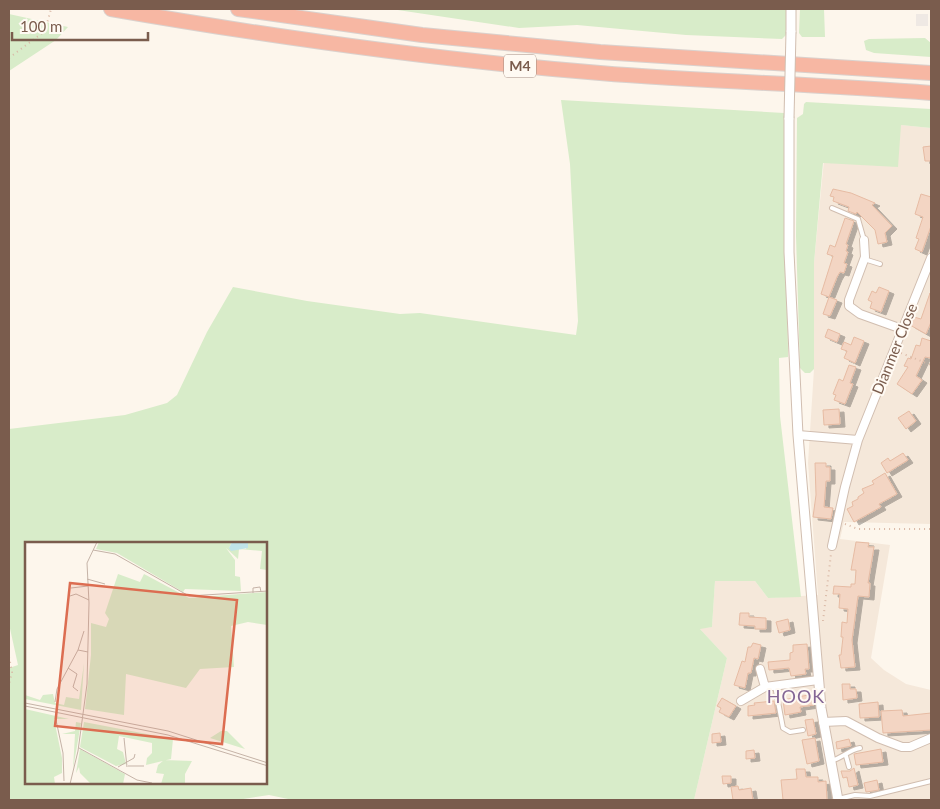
<svg xmlns="http://www.w3.org/2000/svg" width="940" height="809" font-family="Lato,sans-serif">
<style>
.residential{fill:#f5e8da}
.industrial{fill:#efe9e4}
.green{fill:#d8ecc9;fill-rule:evenodd}
.building{fill:#f3d5c3;stroke:#e6bba3;filter:url(#shadow)}
.lines{fill:none;stroke-linecap:round;stroke-linejoin:round}
.service-casing{stroke:#d1beb0;stroke-width:6}
.minor-casing{stroke:#d1beb0;stroke-width:10}
.tertiary-casing{stroke:#d1beb0;stroke-width:11}
.motorway-casing{stroke:#dad1cd;stroke-width:16}
.path{stroke:#d9b8a5;stroke-width:2;stroke-dasharray:1 4;stroke-linecap:butt}
.service{stroke:#fff;stroke-width:4}
.minor{stroke:#fff;stroke-width:8}
.tertiary{stroke:#fff;stroke-width:9}
.motorway{stroke:#f7b7a3;stroke-width:14}
.tertiary-bridge-casing{stroke:#d1beb0;stroke-width:11;stroke-linecap:butt}
.tertiary-bridge{stroke:#fff;stroke-width:9}
.labels{text-anchor:middle;stroke-width:4;stroke-linejoin:round;paint-order:stroke}
.shield{fill:#fffaf3;stroke:#a28b7f;stroke-width:1}
.shield-label{font-size:14px;font-weight:bold;fill:#7a5c4d}
.street-label{font-size:15px;fill:#7a5c4d;stroke:#fffaf3}
.quarter-label{font-size:18px;letter-spacing:1px;fill:#846695;stroke:#fffaf3}
.inset-road{fill:none;stroke:#c5b3a7;stroke-width:1}
.view{fill:#dc6d51;fill-opacity:0.15;stroke:#dc6d51;stroke-width:2.5}
.inset-edge{fill:none;stroke:#7a5c4d;stroke-width:2.5}
</style>
<defs>
<filter id="shadow"><feDropShadow dx="5" dy="3" stdDeviation="0" flood-color="#0004"/></filter>
</defs>
<rect width="100%" height="100%" fill="#fdf6ec"/>
<path class="residential" d="M 901,125 L 931,128 L 931,524 L 844,522 L 840,539 L 890,545 L 871,658 L 884,670 L 906,684 L 931,690 L 931,800 L 694,800 L 727,658 L 699,628 L 712,627 L 715,580 L 755,581 L 768,598 L 818,595 L 808,463 L 814,369 L 814,263 L 824,160 Z"/>
<path class="industrial" d="M 916,14 L 928,14 L 928,26 L 916,26 Z"/>
<path class="green" d="M 391,9 L 786,9 L 786,35 L 782,39 L 686,35 L 577,25 L 519,28 Z
M 800,9 L 824,9 L 825,37 L 802,37 L 799,33 Z
M 9,14 L 68,27 L 56,40 L 9,71 Z
M 925,38 L 931,43 L 931,57 L 874,53 L 866,50 L 864,41 L 869,39 Z
M 561,100 L 784,113 L 788,349 L 788,357 L 779,358 L 780,416 L 801,597 L 768,598 L 755,581 L 715,581 L 712,627 L 700,629 L 727,658 L 694,800 L 293,800 L 269,795 L 237,800 L 9,800 L 9,668 L 18,665 L 9,624 L 9,429 L 125,415 L 167,403 L 177,395 L 207,332 L 233,287 L 307,301 L 400,314 L 420,313 L 576,335 L 578,321 L 570,164 ZM 26,543 L 266,543 L 266,783 L 26,783 Z
M 806,102 L 931,109 L 931,128 L 901,125 L 898,167 L 823,163 L 814,263 L 814,369 L 810,373 L 805,373 L 800,368 L 796,236 L 797,118 L 803,114 L 804,104 Z"/>
<path class="building" d="M 931,146 L 931,161 L 925,161 L 923,147 Z
M 833,189 L 851,193 L 875,203 L 872,205 L 892,226 L 885,233 L 887,242 L 878,244 L 875,230 L 857,212 L 856,214 L 848,211 L 849,207 L 833,201 L 834,197 L 830,196 Z
M 921,194 L 931,197 L 931,226 L 922,252 L 915,249 L 919,239 L 916,238 L 923,217 L 915,214 Z
M 845,218 L 854,221 L 846,244 L 848,245 L 846,251 L 848,252 L 844,263 L 847,264 L 844,273 L 840,272 L 837,277 L 829,297 L 821,294 L 833,256 L 827,254 L 830,245 L 835,247 Z
M 879,287 L 889,291 L 881,312 L 870,308 L 872,302 L 868,300 L 872,291 L 876,293 Z
M 930,293 L 931,322 L 926,334 L 910,325 L 914,317 L 921,319 Z
M 829,297 L 837,300 L 830,316 L 823,314 Z
M 828,329 L 840,334 L 837,342 L 825,337 Z
M 854,337 L 864,341 L 855,363 L 844,358 L 847,351 L 841,349 L 844,342 L 851,345 Z
M 922,338 L 931,341 L 931,354 L 930,358 L 925,357 L 916,376 L 922,380 L 912,394 L 897,384 L 908,367 L 904,366 L 908,358 L 911,359 L 916,345 L 920,346 Z
M 849,365 L 856,367 L 850,383 L 853,384 L 845,404 L 834,400 L 836,395 L 833,394 L 839,379 L 843,381 Z
M 839,409 L 840,424 L 824,425 L 823,410 Z
M 909,411 L 916,421 L 906,429 L 898,418 Z
M 903,453 L 908,460 L 887,473 L 881,463 L 888,458 L 890,461 Z
M 815,463 L 826,463 L 826,467 L 830,467 L 830,481 L 826,481 L 824,507 L 833,508 L 831,519 L 813,517 L 816,495 Z
M 885,473 L 897,494 L 879,504 L 881,507 L 854,522 L 847,509 L 853,506 L 852,502 L 858,499 L 858,497 L 864,493 L 862,489 L 874,484 L 872,481 Z
M 856,542 L 869,543 L 868,547 L 874,547 L 868,583 L 870,583 L 869,597 L 858,596 L 852,640 L 855,667 L 841,668 L 839,655 L 841,655 L 843,637 L 841,637 L 842,622 L 847,623 L 848,609 L 839,608 L 840,594 L 833,594 L 834,586 L 851,587 L 851,584 L 855,584 L 856,570 L 851,570 Z
M 740,613 L 749,613 L 749,617 L 766,618 L 766,629 L 755,629 L 755,626 L 739,625 Z
M 788,619 L 790,630 L 779,633 L 776,622 Z
M 753,643 L 761,645 L 758,659 L 754,658 L 751,673 L 748,673 L 745,688 L 734,685 L 742,661 L 745,662 L 748,647 L 751,647 Z
M 807,644 L 809,669 L 805,669 L 806,674 L 791,676 L 789,668 L 769,670 L 768,662 L 790,660 L 790,653 L 793,652 L 793,645 Z
M 842,684 L 850,684 L 850,689 L 856,689 L 857,698 L 843,700 Z
M 813,694 L 814,705 L 800,707 L 801,712 L 785,715 L 783,700 Z
M 722,698 L 736,706 L 729,717 L 719,712 L 721,708 L 717,706 Z
M 774,701 L 776,713 L 748,716 L 748,706 L 755,705 L 754,703 Z
M 878,702 L 879,717 L 860,718 L 859,704 Z
M 902,710 L 903,716 L 931,713 L 931,730 L 883,733 L 881,711 Z
M 813,719 L 816,734 L 808,736 L 805,720 Z
M 720,733 L 721,742 L 712,743 L 712,734 Z
M 815,738 L 819,761 L 807,764 L 802,740 Z
M 849,739 L 851,746 L 837,749 L 836,742 Z
M 881,749 L 883,762 L 856,765 L 854,754 Z
M 754,750 L 755,758 L 746,759 L 746,751 Z
M 854,768 L 858,785 L 849,787 L 847,777 L 843,778 L 841,771 L 850,771 Z
M 796,769 L 805,769 L 806,777 L 818,777 L 818,782 L 826,781 L 827,800 L 783,800 L 781,780 L 797,779 Z
M 722,776 L 731,776 L 731,783 L 723,784 Z
M 877,780 L 879,790 L 866,792 L 864,783 Z
M 738,786 L 739,790 L 751,788 L 753,800 L 733,800 L 731,787 Z"/>
<g class="lines">
<g class="service-casing">
<path id="service" d="M 832,208 L 858,219 L 864,240
M 864,259 L 880,264
M 775,686 L 783,728 L 790,732 L 803,730
M 846,756 L 849,767
M 831,761 C 842,758 849,750 860,748
M 838,799 L 855,795 L 870,796 L 931,781"/>
</g>
<g class="minor-casing">
<path id="minor" d="M 864,240 L 865,257 L 849,300 L 849,306 L 860,314 L 902,329
M 798,435 L 858,440 L 931,258
M 832,546 L 845,487 L 858,440
M 760,669 L 765,687
M 741,701 L 765,687 L 818,680
M 823,722 L 846,721 L 878,738 L 902,747 L 910,747 L 931,738"/>
</g>
<g class="tertiary-casing">
<path id="tertiary" d="M 791,32 L 791,9
M 789,118 L 789,252 L 798,435 L 821,708 L 838,800"/>
</g>
<g class="motorway-casing">
<path id="motorway" d="M 111,9 C 273,37 436,60 600,73 C 710,82 821,84 931,93
M 238,9 L 422,35 L 600,52 L 931,73"/>
</g>
<path class="path" d="M 9,58 L 45,31 L 51,9
M 901,353 L 931,365
M 845,524 L 858,529 L 931,529
M 823,621 L 831,554
M 9,657 L 12,672 L 9,684"/>
<use href="#service" class="service"/>
<use href="#minor" class="minor"/>
<use href="#tertiary" class="tertiary"/>
<use href="#motorway" class="motorway"/>
<g class="tertiary-bridge-casing">
<path id="tertiary-bridge" d="M 789,118 L 791,32"/>
</g>
<use href="#tertiary-bridge" class="tertiary-bridge"/>
</g>
<g class="labels">
<rect class="shield" x="504" y="54.5" width="32" height="23" rx="4"/>
<g class="shield-label">
<text x="520" y="71">M4</text>
</g>
<g class="street-label">
<text transform="translate(895 349) rotate(-68)" y="5">Dianmer Close</text>
</g>
<g class="quarter-label">
<text x="796" y="703">HOOK</text>
</g>
</g>
<g transform="translate(25 542)">
<rect width="242" height="242" fill="#fdf6ec"/>
<path d="M 74,0 L 207,0 L 204,6 L 221,7 L 223,0 L 242,0 L 242,28 L 235,27 L 237,9 L 214,7 L 213,17 L 201,6 L 210,18 L 210,34 L 215,35 L 216,49 L 160,47 L 158,50 L 92,11 L 71,7 ZM 93,32 L 115,40 L 119,32 L 164,56 L 242,50 L 242,83 L 223,80 L 206,84 L 209,125 L 175,127 L 161,146 L 101,132 L 99,173 L 60,167 L 66,113 L 66,81 L 81,85 L 84,77 L 80,71 ZM 59,121 L 56,168 L 0,157 L 0,153 L 15,158 L 18,153 L 28,152 L 30,161 L 39,163 L 41,155 L 54,157 ZM 0,167 L 44,177 L 29,177 L 37,216 L 37,231 L 29,235 L 30,242 L 0,242 ZM 51,180 L 56,181 L 48,227 L 50,192 L 37,192 L 50,189 ZM 59,180 L 148,197 L 146,217 L 121,223 L 122,216 L 127,211 L 127,201 L 94,194 L 92,207 L 98,210 L 101,222 L 91,224 L 55,205 ZM 196,189 L 202,189 L 220,207 L 185,196 ZM 55,207 L 100,232 L 98,242 L 66,242 L 55,231 L 54,225 L 51,231 ZM 139,218 L 167,219 L 160,232 L 160,242 L 136,242 L 139,232 L 131,231 L 133,223 Z" fill="#d8ecc9"/>
<path d="M 207,0 L 223,0 L 223,6 L 206,9 L 204,6 Z" fill="#bfe3e8"/>
<path class="inset-road" d="M 68,8 L 90,12 L 164,54 L 243,49M 62,37 L 80,42M 46,46 L 63,44M 228,51 L 228,46 L 235,45 L 236,50M 45,54 L 51,52 L 64,58M 53,108 L 59,89M 43,126 L 52,132 L 48,145 L 53,149M 30,160 L 32,147 L 53,108 L 63,110M 0,161 L 143,189 L 243,221M 0,164 L 143,193 L 243,224M 31,178 L 38,211 L 39,239M 99,196 L 102,225M 54,206 L 112,238 L 127,241M 103,224 L 119,224M 93,225 L 109,216 L 110,212M 45,242 L 53,209 L 62,142 L 64,61 L 62,21 L 72,0"/>
<path class="view" d="M 45,41 L 212,58 L 197,202 L 30,184 Z"/>
<rect width="242" height="242" class="inset-edge"/>
</g>
<rect width="940" height="809" fill="none" stroke="#7a5c4d" stroke-width="20"/>
<path d="M12 32v8h136v-8" fill="none" stroke="#7a5c4d" stroke-width="2.5"/>
<text x="20" y="32" font-size="15" fill="#7a5c4d" stroke="#fffaf3" stroke-width="4" paint-order="stroke">100 m</text>
</svg>
